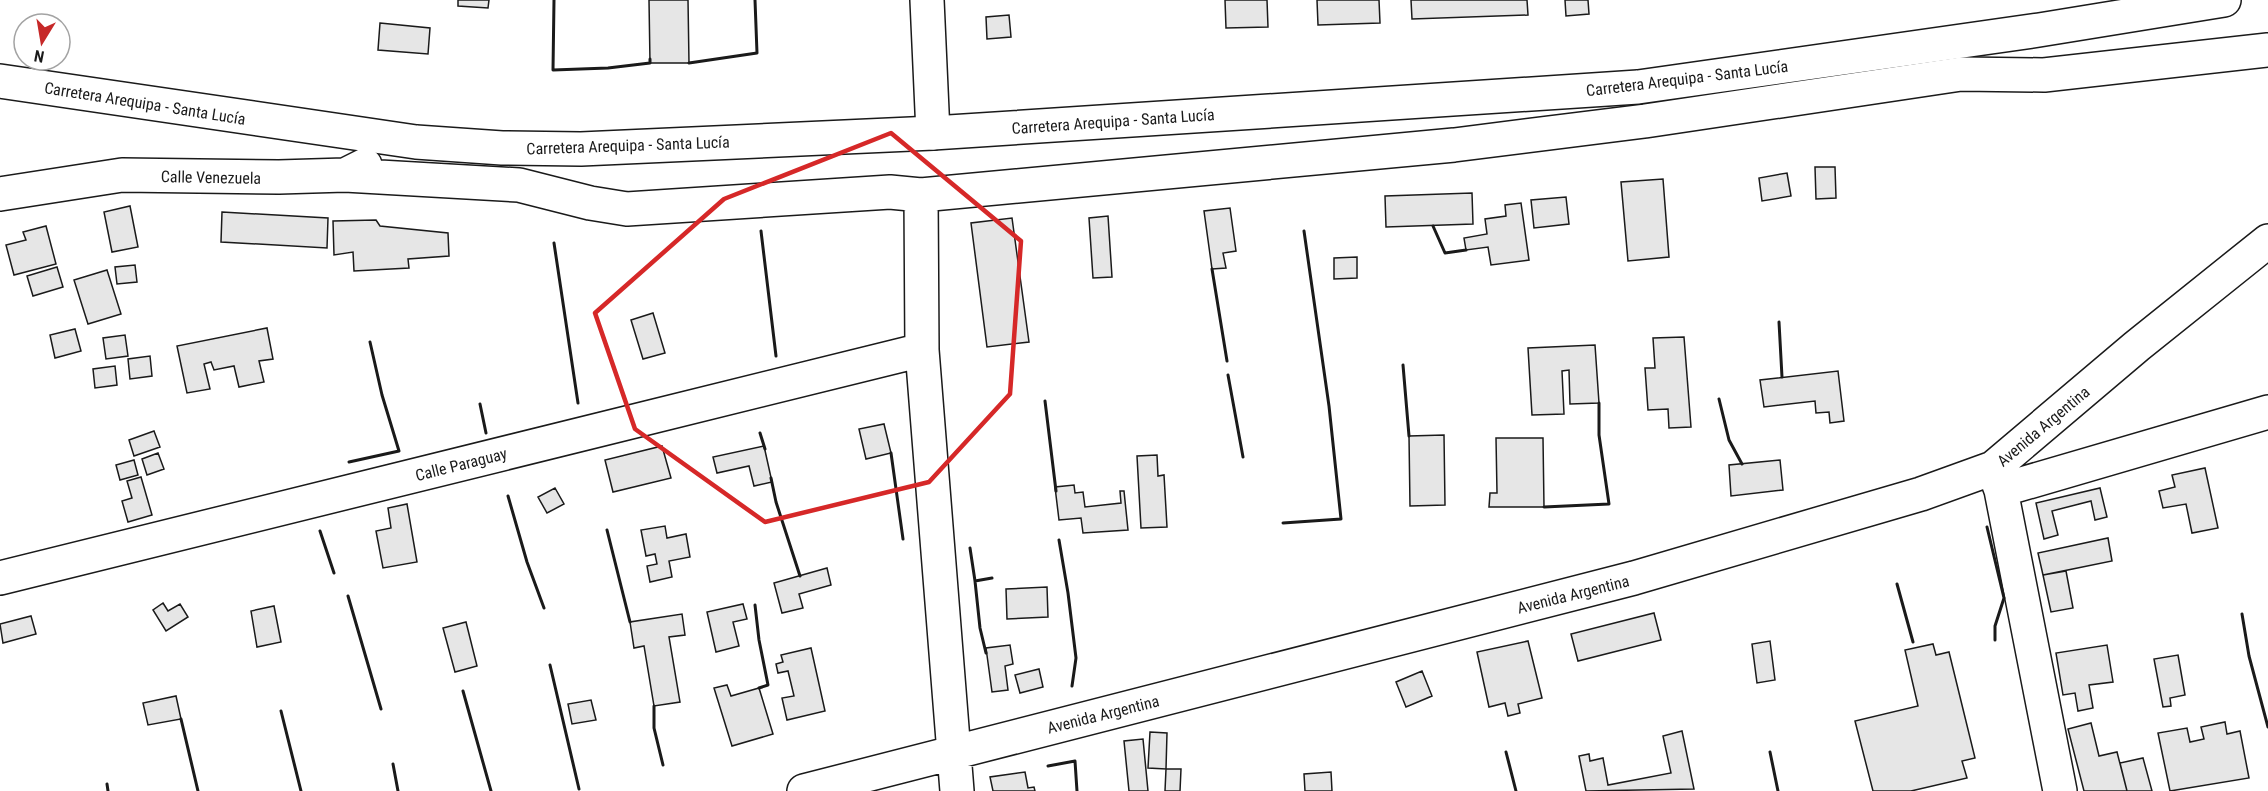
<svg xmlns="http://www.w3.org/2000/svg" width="2268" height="791" font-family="'Roboto Condensed',sans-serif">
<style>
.building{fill:#e6e6e6;stroke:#1a1a1a;stroke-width:1.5}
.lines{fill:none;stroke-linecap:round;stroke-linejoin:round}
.minor-casing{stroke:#1a1a1a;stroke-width:36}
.major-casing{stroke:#1a1a1a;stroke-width:36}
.minor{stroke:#fff;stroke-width:33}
.major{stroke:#fff;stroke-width:33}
.wall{stroke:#1a1a1a;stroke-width:3}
.marked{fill:none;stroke:#d62828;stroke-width:4.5;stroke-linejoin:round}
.labels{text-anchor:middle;stroke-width:4.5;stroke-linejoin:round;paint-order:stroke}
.street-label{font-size:16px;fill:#1a1a1a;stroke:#fff}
</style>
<rect width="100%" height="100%" fill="#fff"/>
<path class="building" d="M 458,0 L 489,0 L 488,8 L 458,6 Z
M 649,0 L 688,0 L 689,63 L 650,63 Z
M 1225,0 L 1267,0 L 1268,27 L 1226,28 Z
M 1317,0 L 1379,0 L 1380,23 L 1318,25 Z
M 1411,0 L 1527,0 L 1528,15 L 1412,19 Z
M 1565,0 L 1588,0 L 1589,14 L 1566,16 Z
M 1009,15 L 1011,37 L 987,39 L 986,17 Z
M 380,23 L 430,28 L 428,54 L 378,50 Z
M 1815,167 L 1835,167 L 1836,198 L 1816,199 Z
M 1787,173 L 1791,196 L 1762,201 L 1759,178 Z
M 1663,179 L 1669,257 L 1628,261 L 1621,182 Z
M 1472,193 L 1473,224 L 1386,227 L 1385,196 Z
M 1566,197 L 1569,224 L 1534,228 L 1531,200 Z
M 1521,203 L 1529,260 L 1491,265 L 1488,247 L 1466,250 L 1464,238 L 1487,234 L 1485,219 L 1506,216 L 1505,205 Z
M 130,206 L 138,247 L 112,252 L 104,212 Z
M 1230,208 L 1236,251 L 1223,253 L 1226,268 L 1212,269 L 1204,211 Z
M 222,212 L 328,218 L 327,248 L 221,242 Z
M 1108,216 L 1112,277 L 1093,278 L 1089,218 Z
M 1012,218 L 1029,342 L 987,347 L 971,223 Z
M 376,220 L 380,226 L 448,233 L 449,256 L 408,259 L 409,268 L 354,271 L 353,252 L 334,255 L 333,221 Z
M 46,226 L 56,264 L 14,275 L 6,245 L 26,240 L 23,232 Z
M 1357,257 L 1357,278 L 1334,279 L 1334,258 Z
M 135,265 L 137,282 L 117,284 L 115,267 Z
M 57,267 L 63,287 L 33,296 L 27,276 Z
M 107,270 L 121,314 L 88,324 L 74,280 Z
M 653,313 L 665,353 L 643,359 L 631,320 Z
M 267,328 L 273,359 L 259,361 L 264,382 L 239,387 L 234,366 L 214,370 L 211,362 L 204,364 L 210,389 L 187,393 L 177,346 Z
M 75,329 L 81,351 L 55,358 L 50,335 Z
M 125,335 L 128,356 L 106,359 L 103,338 Z
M 1684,337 L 1691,427 L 1669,428 L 1668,409 L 1648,410 L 1645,368 L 1655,368 L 1653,338 Z
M 1595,345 L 1599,403 L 1570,404 L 1569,370 L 1562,371 L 1564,414 L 1532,415 L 1528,348 Z
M 150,356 L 152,376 L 130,379 L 128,359 Z
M 115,366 L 117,385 L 95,388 L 93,369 Z
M 1838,371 L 1844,421 L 1830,423 L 1829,412 L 1816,413 L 1815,401 L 1764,407 L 1760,380 Z
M 884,424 L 891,453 L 866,459 L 859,429 Z
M 154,431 L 160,447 L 134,456 L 129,440 Z
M 1444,435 L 1445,505 L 1410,506 L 1409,436 Z
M 1496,438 L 1543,438 L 1544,507 L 1489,507 L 1490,493 L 1497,493 Z
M 662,446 L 671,478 L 613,492 L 605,460 Z
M 764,446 L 772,482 L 754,486 L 749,466 L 717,473 L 713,457 Z
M 158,453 L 164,469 L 147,475 L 142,459 Z
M 1157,455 L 1158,476 L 1164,475 L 1167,527 L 1141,528 L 1137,456 Z
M 134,460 L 138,475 L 120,480 L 116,465 Z
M 1780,460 L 1783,490 L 1731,496 L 1729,465 Z
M 2205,468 L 2218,528 L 2192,533 L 2186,504 L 2163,508 L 2159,491 L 2175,487 L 2172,475 Z
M 141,477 L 152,515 L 128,522 L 122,501 L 132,498 L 127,481 Z
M 1074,485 L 1075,493 L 1083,492 L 1085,507 L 1121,503 L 1120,491 L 1124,491 L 1128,530 L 1083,533 L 1081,518 L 1059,520 L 1055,487 Z
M 555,488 L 564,504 L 547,513 L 538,497 Z
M 2100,488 L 2107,517 L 2095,520 L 2091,501 L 2052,511 L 2058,535 L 2044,539 L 2036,503 Z
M 407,504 L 417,562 L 383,568 L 376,531 L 391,528 L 388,508 Z
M 665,526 L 667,538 L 686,534 L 690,557 L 669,561 L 672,577 L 650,582 L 647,566 L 657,564 L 655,554 L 646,556 L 641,530 Z
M 2108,538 L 2112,561 L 2043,575 L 2038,553 Z
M 827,568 L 831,585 L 799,594 L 803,608 L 782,613 L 774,583 Z
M 2066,571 L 2073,608 L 2051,612 L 2043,575 Z
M 1047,587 L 1048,617 L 1007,619 L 1006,589 Z
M 163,603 L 168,611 L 180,604 L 188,617 L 166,631 L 153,610 Z
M 743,604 L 747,619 L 733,622 L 739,646 L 716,652 L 707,612 Z
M 274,606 L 281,642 L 257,647 L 251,611 Z
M 1654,613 L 1661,640 L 1578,661 L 1571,634 Z
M 682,614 L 685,635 L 669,637 L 680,702 L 654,706 L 644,646 L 634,648 L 630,622 Z
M 31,616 L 36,634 L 3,643 L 0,624 Z
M 466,622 L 477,666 L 455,672 L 443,628 Z
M 1528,641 L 1542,698 L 1518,704 L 1520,713 L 1508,716 L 1505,703 L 1489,707 L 1477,652 Z
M 1770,641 L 1775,680 L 1757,683 L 1752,644 Z
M 1933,644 L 1936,655 L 1949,652 L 1975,758 L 1962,761 L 1967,778 L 1911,791 L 1873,791 L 1855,721 L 1918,706 L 1905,650 Z
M 1010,645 L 1013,664 L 1005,666 L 1008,690 L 992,692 L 986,648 Z
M 2107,645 L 2113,682 L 2089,685 L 2093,708 L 2078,711 L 2075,693 L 2063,695 L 2056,653 Z
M 811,648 L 825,711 L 787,720 L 782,698 L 794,696 L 788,671 L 778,673 L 776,664 L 783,662 L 781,655 Z
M 2178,655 L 2185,695 L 2170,698 L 2171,706 L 2163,707 L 2154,659 Z
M 1039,669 L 1043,687 L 1020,693 L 1015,675 Z
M 1422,671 L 1432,696 L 1406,707 L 1396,682 Z
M 727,685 L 731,696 L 759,688 L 773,734 L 732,746 L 714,688 Z
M 176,696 L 181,719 L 148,725 L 143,703 Z
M 591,700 L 596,720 L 572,724 L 568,704 Z
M 2225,722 L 2227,734 L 2240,731 L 2249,778 L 2170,791 L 2158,733 L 2187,728 L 2190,742 L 2204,739 L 2201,727 Z
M 2091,723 L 2099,756 L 2117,752 L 2127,791 L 2084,791 L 2068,729 Z
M 1682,731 L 1694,789 L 1586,791 L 1579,756 L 1589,754 L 1590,761 L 1603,758 L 1608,785 L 1671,773 L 1663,736 Z
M 1150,732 L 1167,733 L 1166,769 L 1148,768 Z
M 1143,739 L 1148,791 L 1129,791 L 1124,741 Z
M 2143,758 L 2152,791 L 2127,791 L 2120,763 Z
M 1166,769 L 1181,769 L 1180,791 L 1165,791 Z
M 1025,772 L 1028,788 L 1034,787 L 1035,791 L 993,791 L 990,777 Z
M 1331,772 L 1332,791 L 1305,791 L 1304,774 Z"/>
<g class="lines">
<g class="minor-casing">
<path id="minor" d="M 927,0 L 933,133
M 345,175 L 519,185 L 590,203 L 627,209 L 890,192 L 921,195 L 1454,145 L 1645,121 L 1961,74 L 2044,75 L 2268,50
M 0,194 L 122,175 L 279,177 L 345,175 L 365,165
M 921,195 L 922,350 L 957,791
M 1993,468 L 2001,490 L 2060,791
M 2001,490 L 2268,412
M 0,578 L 922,350
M 804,791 L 1634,578 L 1921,494 L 1993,468 L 2137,346 L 2268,241"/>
</g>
<g class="major-casing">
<path id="major" d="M 0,81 L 416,142 L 502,148 L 581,149 L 933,133 L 1638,87 L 2039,30 L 2224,0"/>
</g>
<use href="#minor" class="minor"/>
<use href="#major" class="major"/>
<path class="wall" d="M 554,0 L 553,70 L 608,68 L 650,63 L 650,59
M 689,63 L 757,53 L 755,0
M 1433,226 L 1445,253 L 1466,250
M 761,231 L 776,356
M 554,243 L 578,403
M 1212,269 L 1227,361
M 1779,322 L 1782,377
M 1403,365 L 1409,436
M 1228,375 L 1243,457
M 1719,399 L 1729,440 L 1742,464
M 1045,401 L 1056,491
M 480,404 L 486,433
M 760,433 L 765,449
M 891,453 L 903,539
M 349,462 L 399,451 L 382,395 L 370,342
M 771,478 L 776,502 L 800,576
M 508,496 L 527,562 L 544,608
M 1544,507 L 1609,504 L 1599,435 L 1599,403
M 1283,523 L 1341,519 L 1329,406 L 1304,231
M 1987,527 L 2004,598 L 1995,626 L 1995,640
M 607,530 L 630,622
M 320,531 L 334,573
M 1059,540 L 1068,593 L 1076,658 L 1072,686
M 970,548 L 975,581
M 1897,584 L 1913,642
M 348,596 L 381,709
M 755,605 L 759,640 L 768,685 L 759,688
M 2242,614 L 2249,656 L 2268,727
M 986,653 L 980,628 L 975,581 L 992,578
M 550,665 L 579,789
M 463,691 L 491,791
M 654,706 L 654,728 L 663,765
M 281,711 L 301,791
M 181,719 L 198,791
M 1506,752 L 1516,791
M 1770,752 L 1778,791
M 393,764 L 398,791
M 1048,766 L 1075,761 L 1077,791
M 107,784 L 108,791"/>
</g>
<path class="marked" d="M 891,133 L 1021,241 L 1010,394 L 929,482 L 765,522 L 635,429 L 595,313 L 724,199 Z"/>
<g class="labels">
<g class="street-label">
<text transform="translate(1687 78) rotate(-7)" y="6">Carretera Arequipa - Santa Lucía</text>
<text transform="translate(145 103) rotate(9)" y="6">Carretera Arequipa - Santa Lucía</text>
<text transform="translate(1113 121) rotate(-4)" y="6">Carretera Arequipa - Santa Lucía</text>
<text transform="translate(628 145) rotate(-2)" y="6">Carretera Arequipa - Santa Lucía</text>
<text transform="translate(211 177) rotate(1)" y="6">Calle Venezuela</text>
<text transform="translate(2043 426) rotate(-40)" y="6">Avenida Argentina</text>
<text transform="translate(461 464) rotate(-14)" y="6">Calle Paraguay</text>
<text transform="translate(1573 594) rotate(-14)" y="6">Avenida Argentina</text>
<text transform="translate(1103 714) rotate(-14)" y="6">Avenida Argentina</text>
</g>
</g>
<g transform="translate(42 42) rotate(191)"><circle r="28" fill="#ffffff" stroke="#a3a3a3" stroke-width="1.5"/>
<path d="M0-4.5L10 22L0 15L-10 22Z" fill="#c62828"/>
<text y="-9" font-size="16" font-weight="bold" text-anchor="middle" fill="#1a1a1a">N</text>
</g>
</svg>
